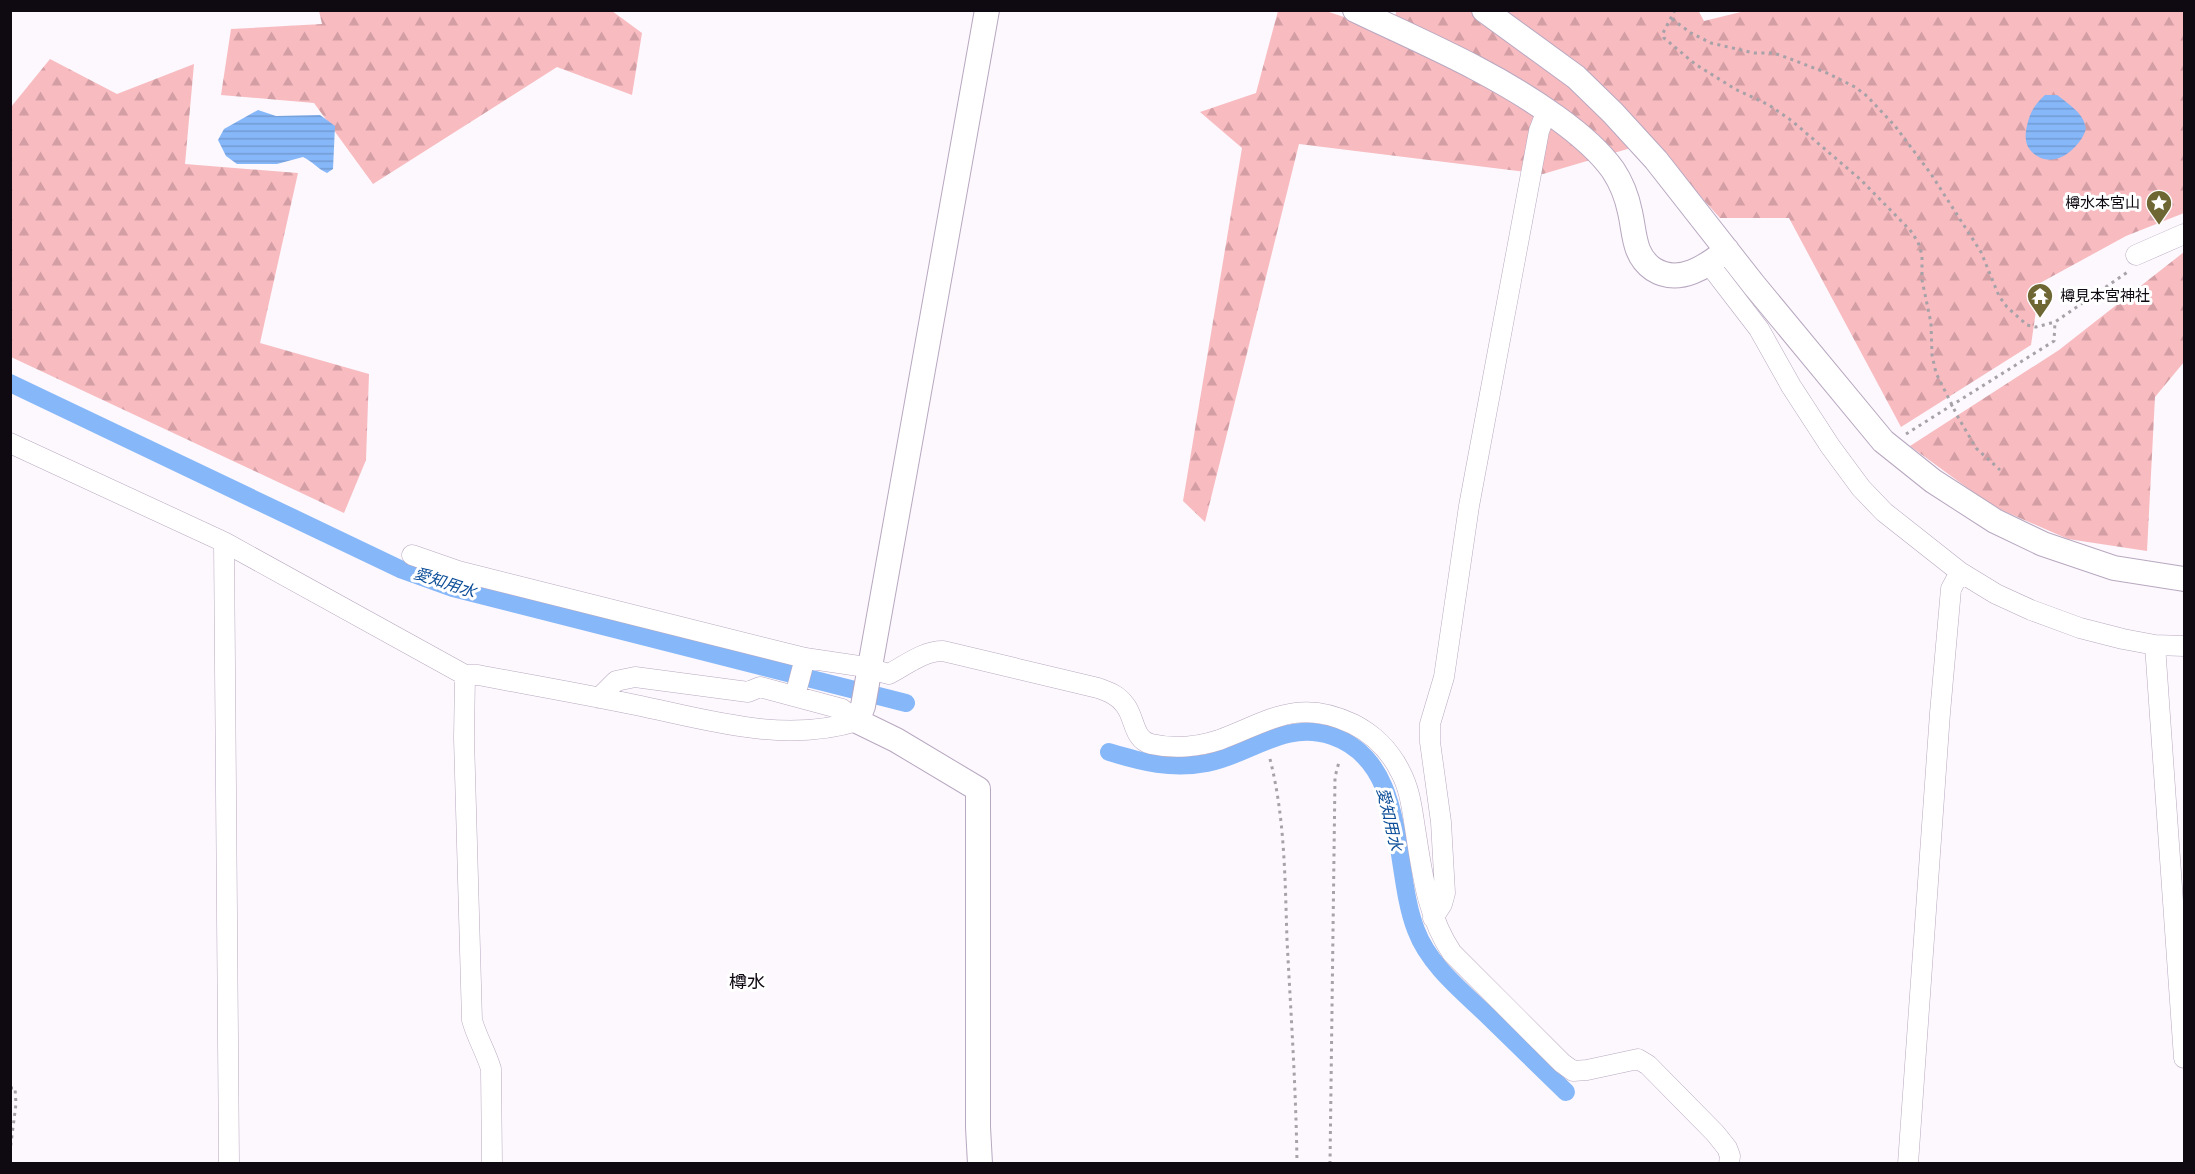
<svg xmlns="http://www.w3.org/2000/svg" width="2195" height="1174" font-family="Literata,'Noto Sans JP',serif">
<style>
.forest{fill:url(#forest-firs)}
.water{fill:url(#water-rules)}
.lines{fill:none;stroke-linecap:round;stroke-linejoin:round}
.canal{stroke:#86b7f8;stroke-width:18}
.minor-casing{stroke:#b8a8c0;stroke-width:21}
.tertiary-casing{stroke:#b8a8c0;stroke-width:26}
.path{stroke:#a6a2a8;stroke-width:3;stroke-dasharray:3 4.5;stroke-linecap:butt}
.minor{stroke:#fff;stroke-width:20}
.tertiary{stroke:#fff;stroke-width:24}
.labels{text-anchor:middle;stroke-width:6;stroke-linejoin:round;paint-order:stroke}
.poi-label{font-size:15px;fill:#0f0912;stroke:#fff;text-anchor:end}
.water-label{font-size:16px;font-style:italic;fill:#0b4d98;stroke:#fff}
.quarter-label{font-size:18px;fill:#0f0912;stroke:#fff}
</style>
<defs>
<pattern id="forest-firs" width="22" height="20" patternUnits="userSpaceOnUse" patternTransform="scale(1.5)"><rect width="22" height="20" fill="#f7bbc0"/><path d="M5 1l3.5 6h-7zM16 11l3.5 6h-7z" fill="#d39fa4"/></pattern>
<pattern id="water-rules" width="6" height="5" patternUnits="userSpaceOnUse" patternTransform="scale(1.5)"><rect width="6" height="5" fill="#86b7f8"/><path d="M0 2.5h6" fill="none" stroke="#729cd4"/></pattern>
</defs>
<rect width="100%" height="100%" fill="#fcf8fd"/>
<path class="forest" d="M 1397,10 L 1698,10 L 1704,21 L 1749,10 L 2184,11 L 2184,213 L 2126,236 L 2040,283 L 2031,345 L 1901,427 L 1789,218 L 1720,218 L 1651,142 L 1543,174 L 1299,144 L 1205,522 L 1183,501 L 1242,148 L 1200,112 L 1256,93 L 1278,11 L 1326,11 L 1389,32 Z
M 319,11 L 612,11 L 642,33 L 632,95 L 557,67 L 373,184 L 314,103 L 221,95 L 231,29 L 322,24 Z
M 50,59 L 117,94 L 194,64 L 185,164 L 298,173 L 260,343 L 369,374 L 366,460 L 344,513 L 11,357 L 11,107 Z
M 2184,252 L 2184,362 L 2155,397 L 2147,551 L 2068,539 L 1992,506 L 1910,446 L 2059,350 Z"/>
<path class="water" d="M 2045,95 L 2057,95 C 2066,102 2083,113 2085,125 C 2087,130 2084,134 2082,138 C 2071,155 2050,169 2032,152 C 2026,146 2025,139 2026,131 C 2029,114 2033,106 2045,95 Z
M 258,110 L 276,116 L 320,115 L 335,126 L 333,169 L 327,173 C 318,169 312,161 303,157 L 277,164 L 237,164 L 226,156 L 218,140 L 224,129 Z"/>
<g class="lines">
<path class="canal" d="M 10,383 L 400,569 L 453,588 L 906,703
M 1109,752 C 1142,762 1172,770 1207,763 C 1252,754 1284,720 1332,736 C 1409,762 1392,869 1416,930 C 1429,965 1462,991 1488,1016 C 1514,1041 1540,1067 1566,1092"/>
<g class="minor-casing">
<path id="minor" d="M 2136,255 L 2184,234
M 1709,264 L 1759,329 L 1791,386 L 1830,446 L 1861,488 L 1884,512 L 1960,572 L 1996,594 L 2031,610 L 2080,628 L 2123,639 L 2155,645 L 2184,646
M 10,443 L 224,542 L 465,675 L 478,675 C 531,685 583,694 636,705 C 708,720 784,744 857,721
M 224,542 L 229,1164
M 412,555 L 458,571 L 805,658 L 859,666 L 889,674 C 906,665 923,651 943,651 L 1098,688 C 1109,692 1118,695 1125,705 C 1135,717 1133,740 1151,744 C 1173,749 1198,747 1219,740 C 1268,722 1298,697 1353,724 C 1373,734 1390,751 1400,771 C 1410,789 1412,809 1415,828 C 1422,872 1427,916 1452,953 L 1562,1063 L 1573,1071 L 1587,1070 L 1638,1059 L 1648,1065 L 1715,1133 L 1727,1148 L 1730,1156 L 1729,1164
M 2155,645 L 2184,1058
M 465,675 L 464,738 L 472,1020 C 477,1038 486,1052 491,1069 L 492,1164
M 795,696 L 805,658
M 599,698 L 616,681 L 635,677 L 748,692 L 760,687 L 842,709 L 857,721
M 1433,918 L 1442,904 L 1445,893 L 1441,822 L 1430,742 L 1430,724 L 1444,677 L 1469,506 L 1539,131 L 1547,110
M 1908,1164 L 1940,713 L 1951,589 L 1960,572"/>
</g>
<g class="tertiary-casing">
<path id="tertiary" d="M 1355,10 C 1424,43 1494,72 1556,117 C 1577,132 1598,149 1613,170 C 1621,182 1627,197 1630,212 C 1635,233 1633,255 1653,269 C 1679,286 1707,266 1727,250
M 1484,10 L 1576,77 L 1613,113 L 1656,160 L 1754,285 L 1883,441 L 1933,481 L 1995,521 L 2043,544 L 2114,568 L 2184,579
M 980,1164 L 978,1127 L 978,789 L 896,740 L 857,721 L 863,706 L 987,10"/>
</g>
<path class="path" d="M 1675,10 L 1663,33 L 1664,38 L 1695,64 L 1735,89 L 1769,105 L 1792,121 L 1861,180 L 1910,230 L 1918,242 L 1922,255 L 1922,280 L 1931,323 L 1932,355 L 1936,373 L 1958,417 L 1976,448 L 2000,470
M 1672,19 L 1691,33 L 1711,43 L 1754,53 L 1774,53 L 1788,58 L 1827,73 L 1855,87 L 1867,96 L 1895,126 L 1931,174 L 1981,252 L 1999,296 L 2007,307 L 2027,325 L 2036,327 L 2055,322 L 2129,271
M 1906,434 L 2054,341 L 2055,322
M 1270,759 C 1285,818 1285,880 1287,940 C 1291,1015 1296,1089 1297,1164
M 10,1088 L 15,1088 L 16,1104 L 10,1151
M 1330,1164 L 1335,777 L 1339,762"/>
<use href="#minor" class="minor"/>
<use href="#tertiary" class="tertiary"/>
</g>
<defs>
<g id="sight-pin" transform="scale(1.35)"><path d="M0 17L-7.5 6A9.5 9.5 0 1 1 7.5 6Z" fill="#6e6633" stroke="#fff"/><path d="M0-6L1.8-2.2L6-1.7L2.9 1.2L3.7 5.4L0 3.3L-3.7 5.4L-2.9 1.2L-6-1.7L-1.8-2.2Z" fill="#fff"/></g>
<g id="temple-pin" transform="scale(1.35)"><path d="M0 17L-7.5 6A9.5 9.5 0 1 1 7.5 6Z" fill="#6e6633" stroke="#fff"/><path d="M0-6L5-2H3V0L6.5 2.5H4V6H1.5V3h-3V6H-4V2.5H-6.5L-3 0V-2H-5Z" fill="#fff"/></g>
</defs>
<g fill-rule="evenodd">
<use href="#sight-pin" x="2159" y="203"/>
<use href="#temple-pin" x="2040" y="296"/>
</g>
<g class="labels">
<g class="poi-label">
<text x="2140" y="208">樽水本宮山</text>
<text x="2060" y="301" text-anchor="start">樽見本宮神社</text>
</g>
<g class="water-label">
<text transform="translate(445 582) rotate(18)" y="6">愛知用水</text>
<text transform="translate(1390 819) rotate(77)" y="6">愛知用水</text>
</g>
<g class="quarter-label">
<text x="747" y="988">樽水</text>
</g>
</g>
<rect width="2195" height="1174" fill="none" stroke="#0f0912" stroke-width="24"/>
</svg>
